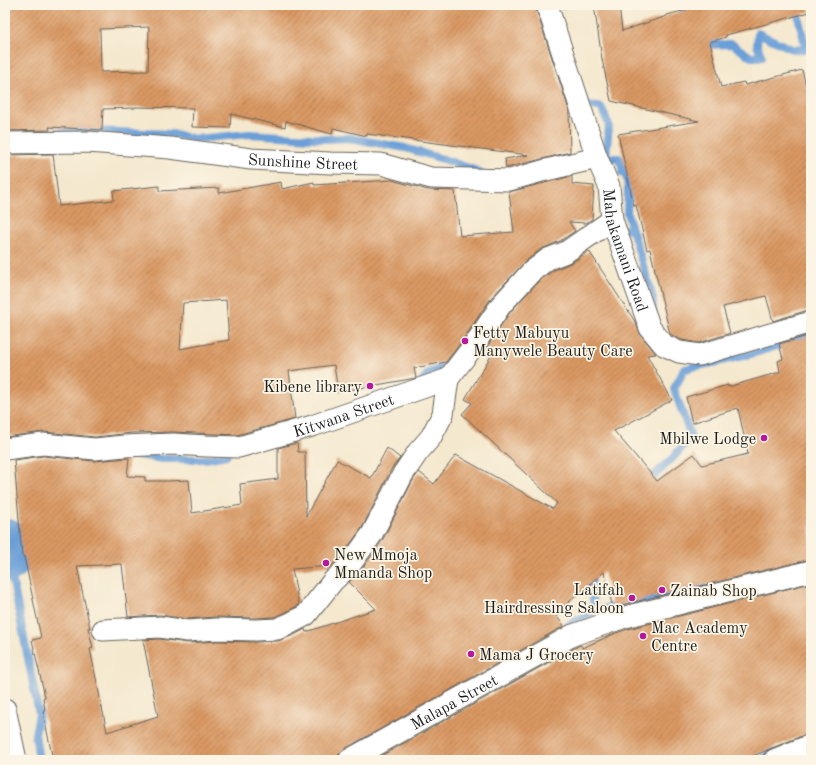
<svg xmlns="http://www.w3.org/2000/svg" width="816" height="765" font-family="'Old Standard TT',serif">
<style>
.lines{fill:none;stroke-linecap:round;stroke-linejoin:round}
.stream{stroke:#6a9fd7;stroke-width:8}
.river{stroke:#6a9fd7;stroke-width:49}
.building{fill:url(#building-hatch);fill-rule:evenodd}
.minor-casing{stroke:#68635a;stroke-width:23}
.minor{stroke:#fff;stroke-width:21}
.poi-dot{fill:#b5179e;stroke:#fcf5e5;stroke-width:1.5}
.labels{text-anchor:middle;stroke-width:3.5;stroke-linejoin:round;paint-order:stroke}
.street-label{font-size:16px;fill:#1c1c1c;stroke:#fcf5e5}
.poi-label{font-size:16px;fill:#1c1c1c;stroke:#fcf5e5;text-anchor:start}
</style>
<defs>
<pattern id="building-hatch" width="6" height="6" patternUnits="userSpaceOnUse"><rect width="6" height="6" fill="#da9963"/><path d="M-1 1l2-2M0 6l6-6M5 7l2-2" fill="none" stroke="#b07c51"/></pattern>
</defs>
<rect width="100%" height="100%" fill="#fcf5e5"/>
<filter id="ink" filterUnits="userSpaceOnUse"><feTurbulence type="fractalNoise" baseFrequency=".025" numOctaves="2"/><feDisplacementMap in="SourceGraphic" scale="8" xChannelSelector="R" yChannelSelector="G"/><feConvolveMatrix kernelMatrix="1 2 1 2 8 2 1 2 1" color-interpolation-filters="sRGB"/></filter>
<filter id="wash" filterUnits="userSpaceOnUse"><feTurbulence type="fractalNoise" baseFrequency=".012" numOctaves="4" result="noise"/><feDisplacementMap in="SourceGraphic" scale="16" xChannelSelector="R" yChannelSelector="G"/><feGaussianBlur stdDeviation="0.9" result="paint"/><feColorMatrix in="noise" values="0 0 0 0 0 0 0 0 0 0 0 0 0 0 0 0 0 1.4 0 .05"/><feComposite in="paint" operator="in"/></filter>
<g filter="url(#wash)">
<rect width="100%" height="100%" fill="#f4e8ce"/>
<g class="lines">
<path class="stream" d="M 682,5 L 687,20
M 797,5 L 799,20 L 806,49
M 557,6 L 563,5
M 701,45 L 732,44 L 751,57 L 762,57 L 757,45 L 758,33 L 794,50 L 811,48
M 584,101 L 587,106 L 601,107 L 609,125 L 606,158 L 619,158 L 624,173
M 49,133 L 92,131 L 172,134 L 195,139 L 249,134 L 326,139 L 349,138 L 405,148 L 446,160 L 480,172
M 622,173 L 624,173 L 627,179 L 628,190 L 627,213 L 653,298 L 653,314 L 654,316
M 617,232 L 631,228
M 421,382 L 429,373 L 454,364
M 131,454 L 162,459 L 205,459 L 227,455
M 646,483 L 670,461 L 691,437 L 674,389 L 681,376 L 683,370 L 692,367 L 717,362 L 751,354 L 797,340 L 803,335 L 811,333
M 8,557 L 39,714 L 35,734 L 39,760
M 591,573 L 594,611
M 560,630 L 594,611 L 703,587
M 360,743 L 384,727 L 433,701
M 759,760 L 773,753"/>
<path class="river" d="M 5,543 L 8,557"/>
</g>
<g id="blocks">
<path class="building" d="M 5,5 L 531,5 L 531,9 L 536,9 L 569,110 L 570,152 L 506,168 L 505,159 L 528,155 L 367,134 L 367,136 L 333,128 L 332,134 L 286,121 L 285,127 L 231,114 L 230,128 L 192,127 L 193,108 L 135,107 L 135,108 L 103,109 L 102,130 L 49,127 L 50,130 L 5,131 ZM 149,27 L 148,71 L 101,72 L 100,29 Z
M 594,5 L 619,5 L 622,31 L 667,16 L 667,15 L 686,10 L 685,5 L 809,5 L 810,12 L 726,35 L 726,37 L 710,42 L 721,87 L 744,82 L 745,85 L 802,70 L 811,106 L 811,310 L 808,310 L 773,321 L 766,296 L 723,307 L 730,333 L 699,343 L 682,340 L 670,334 L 650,249 L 647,250 L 636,205 L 634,206 L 618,134 L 699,121 L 611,101 L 602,59 Z
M 53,154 L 59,206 L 114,200 L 113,191 L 159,186 L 159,191 L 219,188 L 219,193 L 281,182 L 282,189 L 314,182 L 314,185 L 392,180 L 428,190 L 455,191 L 460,236 L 514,232 L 509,192 L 572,176 L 572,184 L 594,186 L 592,219 L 586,223 L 569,222 L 575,231 L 560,241 L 541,249 L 524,263 L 491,298 L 462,341 L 446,362 L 414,368 L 416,378 L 410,379 L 338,392 L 334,365 L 289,371 L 295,419 L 237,435 L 173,432 L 132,433 L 95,437 L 44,432 L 5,437 L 5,155 ZM 226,300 L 229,340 L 180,349 L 183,303 Z
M 589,251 L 634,320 L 641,335 L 656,354 L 647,355 L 672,400 L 614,431 L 657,481 L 694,454 L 702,465 L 748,454 L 738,408 L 692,423 L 686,397 L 728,385 L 728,387 L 780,372 L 778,361 L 783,359 L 779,344 L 811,335 L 811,559 L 622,605 L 613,608 L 604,572 L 555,614 L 564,626 L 343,750 L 339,754 L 337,760 L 53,760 L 43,712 L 44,712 L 44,709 L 45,709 L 43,698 L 45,697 L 32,640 L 41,638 L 24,556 L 22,556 L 14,460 L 43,456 L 94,461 L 129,458 L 127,476 L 145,477 L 145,481 L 168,481 L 189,480 L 192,513 L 242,505 L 240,484 L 278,479 L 278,448 L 297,443 L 298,452 L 305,452 L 306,516 L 337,460 L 371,478 L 387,448 L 400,458 L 392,468 L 362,528 L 340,558 L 331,566 L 292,569 L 299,605 L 284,613 L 274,617 L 256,618 L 216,617 L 187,619 L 160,615 L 128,617 L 122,564 L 77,566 L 90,628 L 88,628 L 93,648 L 90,649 L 107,732 L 158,716 L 143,640 L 159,639 L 188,643 L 217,641 L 256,642 L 278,641 L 294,635 L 305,629 L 306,632 L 376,609 L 349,582 L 359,573 L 382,541 L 413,480 L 419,472 L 434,484 L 456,455 L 553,509 L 557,503 L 462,414 L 472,403 L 465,399 L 492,354 L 481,356 L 510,312 L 539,281 L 554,270 L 573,262 Z
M 811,583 L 811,733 L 806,734 L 743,760 L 374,760 L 578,646 L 581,645 L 582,648 L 616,633 L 628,629 Z"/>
</g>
</g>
<g filter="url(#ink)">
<use href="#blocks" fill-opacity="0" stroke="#68635a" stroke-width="1"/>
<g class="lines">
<g class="minor-casing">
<g id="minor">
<path id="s1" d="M 547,5 L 597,158 L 609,186 L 612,220 L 650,328 L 664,345 L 679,352 L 700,355 L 811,322"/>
<path id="s2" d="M 5,143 L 87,142 L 170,148 L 251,159 L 330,163 L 381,164 L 431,178 L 510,180 L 542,171 L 597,158"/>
<path id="s3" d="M 5,449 L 43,444 L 95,449 L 124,446 L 173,444 L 207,446 L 239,447 L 312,426 L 448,379 L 472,348 L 501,305 L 531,272 L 548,259 L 566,252 L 612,220"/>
<path d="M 103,630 L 160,627 L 187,631 L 217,629 L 256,630 L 277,629 L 289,624 L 306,615 L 333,581 L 349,566 L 372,534 L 403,474 L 418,452 L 431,437 L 443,414 L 448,379"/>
<path d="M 5,709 L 16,760"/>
<path id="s4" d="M 349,760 L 573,635 L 625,617 L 811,571"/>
<path d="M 774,760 L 811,745"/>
</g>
</g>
<use href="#minor" class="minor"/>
</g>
</g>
<g class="poi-dot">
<circle cx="465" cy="341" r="4"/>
<circle cx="370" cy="386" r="4"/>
<circle cx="764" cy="438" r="4"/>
<circle cx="326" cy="563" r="4"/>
<circle cx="662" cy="590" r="4"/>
<circle cx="632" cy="598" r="4"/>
<circle cx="643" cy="636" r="4"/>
<circle cx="471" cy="654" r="4"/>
</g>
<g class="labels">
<g class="street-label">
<text dy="6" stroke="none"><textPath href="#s2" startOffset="299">Sunshine Street</textPath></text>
<text dy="6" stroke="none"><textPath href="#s1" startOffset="258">Mahakamani Road</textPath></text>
<text dy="6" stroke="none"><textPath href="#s3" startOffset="344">Kitwana Street</textPath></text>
<text dy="6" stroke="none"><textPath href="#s4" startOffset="120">Malapa Street</textPath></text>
</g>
<g class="poi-label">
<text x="473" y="338">Fetty Mabuyu<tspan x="473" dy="18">Manywele Beauty Care</tspan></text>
<text x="362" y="392" text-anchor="end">Kibene library</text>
<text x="756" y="444" text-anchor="end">Mbilwe Lodge</text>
<text x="334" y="560">New Mmoja<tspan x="334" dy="18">Mmanda Shop</tspan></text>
<text x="624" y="595" text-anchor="end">Latifah<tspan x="624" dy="18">Hairdressing Saloon</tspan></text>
<text x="670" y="596">Zainab Shop</text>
<text x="651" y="633">Mac Academy<tspan x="651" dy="18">Centre</tspan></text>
<text x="479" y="660">Mama J Grocery</text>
</g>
</g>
<rect width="816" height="765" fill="none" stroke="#fcf5e5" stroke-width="20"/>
</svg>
